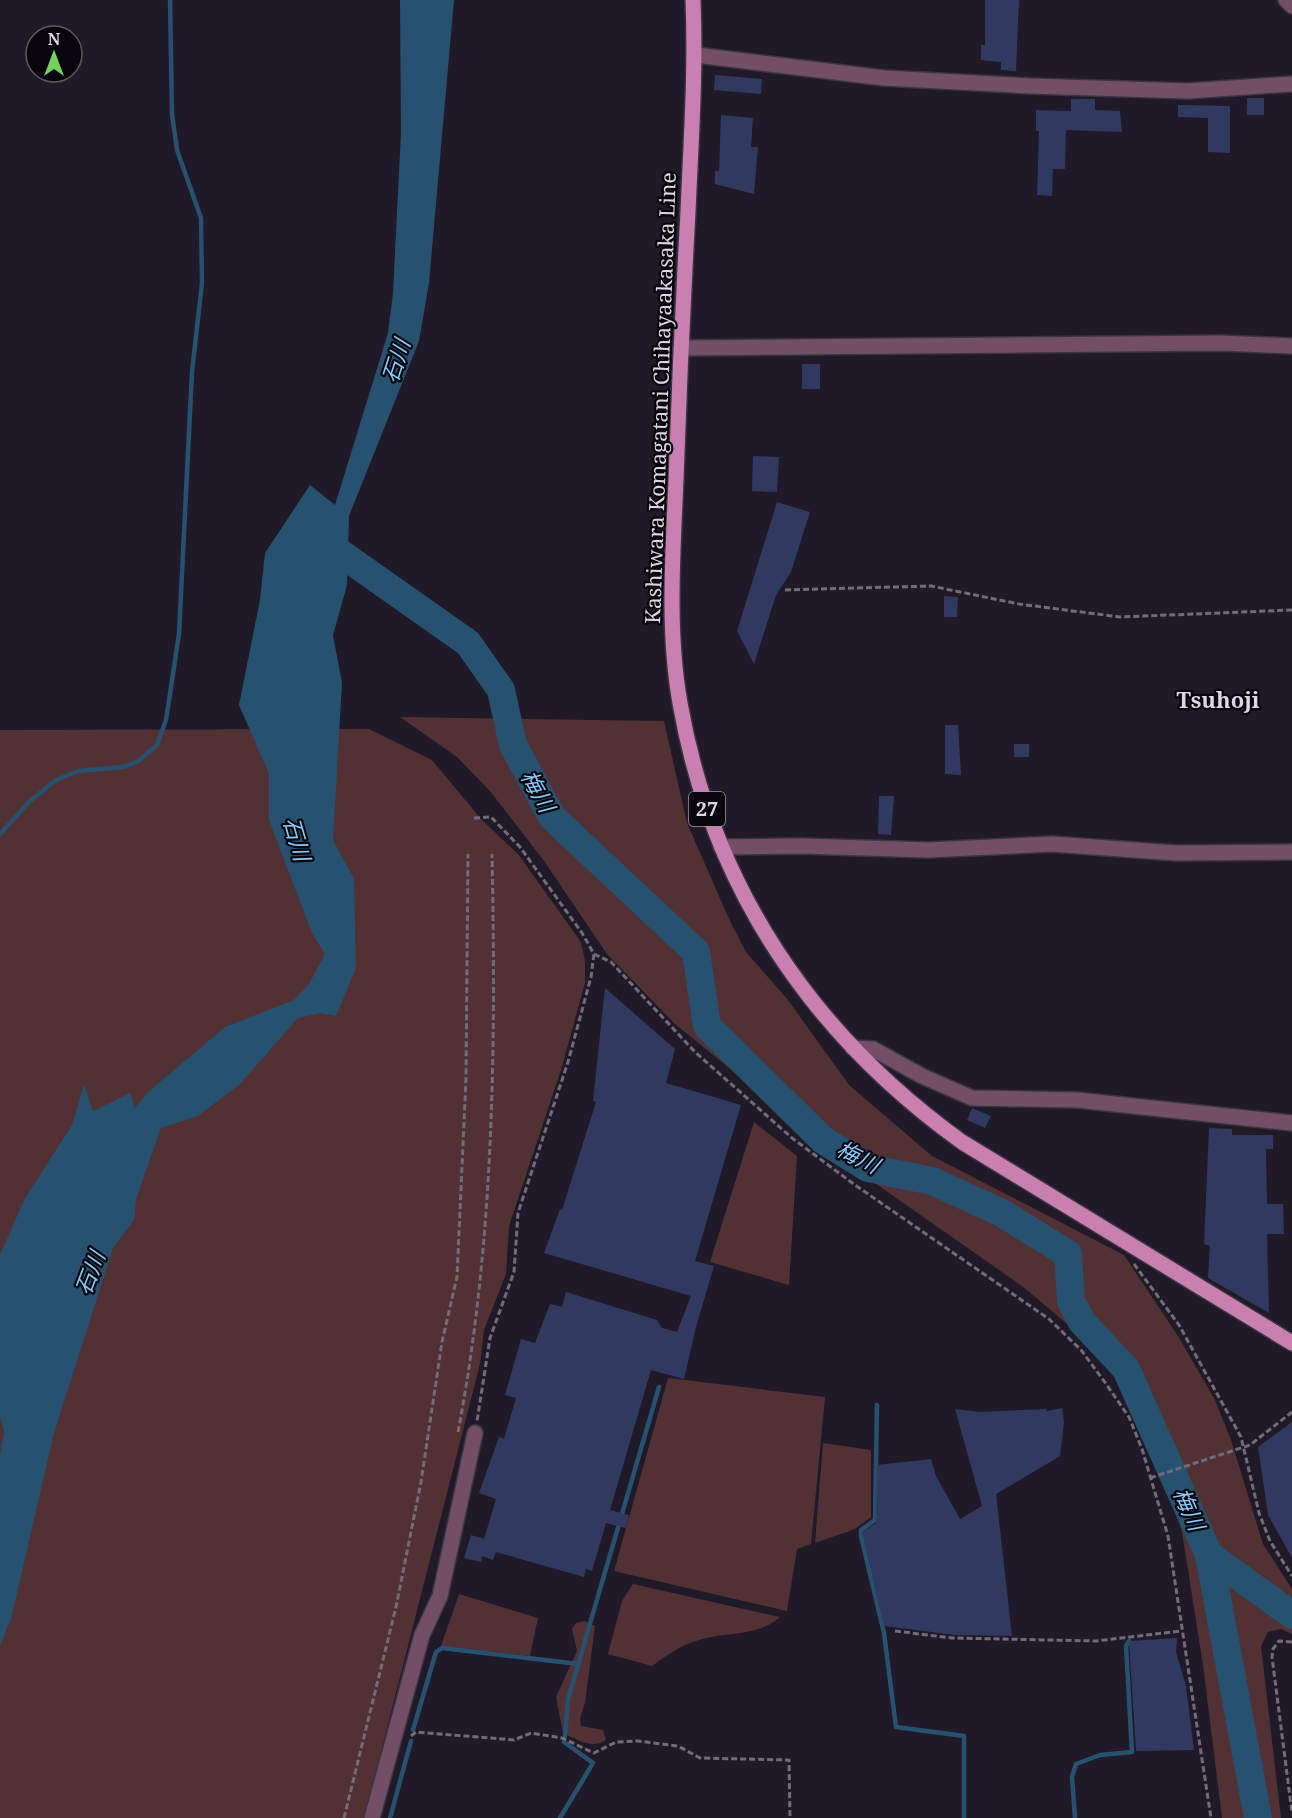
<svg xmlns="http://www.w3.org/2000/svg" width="1292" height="1818" font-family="'Noto Serif','Noto Sans JP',serif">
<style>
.green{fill:#513134}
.water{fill:#265270}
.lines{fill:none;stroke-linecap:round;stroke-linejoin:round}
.stream{stroke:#265270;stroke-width:4.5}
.river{stroke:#265270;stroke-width:28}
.building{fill:#313961}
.street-casing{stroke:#3a3442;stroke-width:18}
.primary-casing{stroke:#3a3442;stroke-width:18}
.path{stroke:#726c79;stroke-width:3;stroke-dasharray:6 3;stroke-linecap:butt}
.street{stroke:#724f66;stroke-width:15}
.primary{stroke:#c97fb0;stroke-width:15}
.labels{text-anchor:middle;stroke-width:4.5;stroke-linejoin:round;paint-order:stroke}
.shield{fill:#08060c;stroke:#9c98a2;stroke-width:1.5}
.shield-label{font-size:20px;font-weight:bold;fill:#dcd7e2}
.street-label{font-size:21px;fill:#dcd7e2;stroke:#08060c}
.water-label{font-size:22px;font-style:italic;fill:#86ccfe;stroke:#08060c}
.neighbourhood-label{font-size:22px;font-weight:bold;fill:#dcd7e2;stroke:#08060c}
</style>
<rect width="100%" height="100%" fill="#201928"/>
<path class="green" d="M 400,717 L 664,721 L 687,823 L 729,919 L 746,952 L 788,1000 L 849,1085 L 932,1156 L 1124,1255 L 1178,1336 L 1215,1400 L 1231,1440 L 1263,1544 L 1292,1589 L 1292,1634 L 1281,1629 L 1268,1632 L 1261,1646 L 1281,1818 L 1222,1818 L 1203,1665 L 1182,1532 L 1155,1448 L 1131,1397 L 1103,1354 L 1022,1286 L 779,1116 L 740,1077 L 675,1024 L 607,954 L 544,861 L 490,791 L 457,757 Z
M 369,729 L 432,760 L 482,820 L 518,854 L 581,942 L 585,961 L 585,983 L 561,1070 L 509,1226 L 506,1274 L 484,1330 L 480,1364 L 364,1818 L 0,1818 L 0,730 Z
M 754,1122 L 797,1156 L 789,1285 L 710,1262 Z
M 668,1378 L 825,1397 L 811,1544 L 797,1549 L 787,1611 L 614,1571 Z
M 823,1443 L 871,1450 L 871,1517 L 855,1529 L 815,1543 Z
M 633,1584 L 780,1617 C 757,1638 724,1631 696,1641 C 679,1646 666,1656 652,1666 L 608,1654 L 622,1601 Z
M 459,1594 L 538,1618 L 530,1656 L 441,1646 Z
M 585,1621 L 595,1626 L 585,1703 L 580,1718 L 581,1726 L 603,1730 L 606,1740 C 593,1750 576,1739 563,1733 L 556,1697 L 577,1651 L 572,1629 L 576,1623 Z"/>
<path class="water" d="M 400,0 L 454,0 L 429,283 L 419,341 L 349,516 L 347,585 L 333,635 L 342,683 L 333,840 L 354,879 L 356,968 L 336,1016 L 320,1013 L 298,1018 L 240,1084 L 198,1116 L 161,1128 L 136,1199 L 134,1220 L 113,1248 L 54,1433 L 11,1619 L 0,1646 L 0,1455 L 4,1432 L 0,1415 L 0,1255 L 24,1200 L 72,1125 L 84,1084 L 93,1111 L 130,1093 L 135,1108 L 148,1092 L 225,1027 L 294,1000 L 309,984 L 325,954 L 312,933 L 269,820 L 269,774 L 239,705 L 260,600 L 265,553 L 310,485 L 335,505 L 388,333 L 393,293 L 401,132 Z"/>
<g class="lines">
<path class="stream" d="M 0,834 L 29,802 L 56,780 L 78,771 L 123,767 L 137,762 L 157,745 L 166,720 L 179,634 L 192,372 L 202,283 L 201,218 L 177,150 L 172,114 L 170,0
M 877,1405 L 875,1520 L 861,1530 L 861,1536 L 884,1633 L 896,1727 L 964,1736 L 964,1818
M 413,1730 L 436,1652 L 442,1648 L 579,1664
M 565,1736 L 568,1699 L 659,1387
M 390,1818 L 411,1741
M 560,1818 L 593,1763 L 564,1742
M 1075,1818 L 1072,1777 L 1076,1764 L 1100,1755 L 1132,1752 L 1126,1646 L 1129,1641"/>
<path class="river" d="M 329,545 L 468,643 L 501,690 L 513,745 L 552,817 L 696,952 L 707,1026 L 823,1140 L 868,1168 L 932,1181 L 1002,1213 L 1068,1254 L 1071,1301 L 1082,1322 L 1126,1369 L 1209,1555 L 1258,1818
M 1209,1555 L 1292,1615"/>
</g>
<path class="building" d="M 985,0 L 1019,0 L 1016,71 L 1001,70 L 1001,62 L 981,60 L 981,45 L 985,45 Z
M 715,75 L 762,79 L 761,94 L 714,90 Z
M 1247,98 L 1264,98 L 1264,115 L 1247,115 Z
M 1071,99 L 1095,99 L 1095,110 L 1120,111 L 1122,132 L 1066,130 L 1065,169 L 1053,169 L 1052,196 L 1037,195 L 1039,131 L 1036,131 L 1036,110 L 1071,111 Z
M 1178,105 L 1230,106 L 1230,153 L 1208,152 L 1208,118 L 1178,117 Z
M 721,115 L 753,118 L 751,147 L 758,147 L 754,194 L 715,184 L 715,171 L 719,171 Z
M 802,364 L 820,364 L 820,389 L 802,389 Z
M 753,456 L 779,457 L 777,492 L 752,491 Z
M 777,502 L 810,512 L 791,572 L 776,595 L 754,664 L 737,631 Z
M 944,596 L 958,597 L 957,617 L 944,617 Z
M 945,725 L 958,725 L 961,775 L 945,774 Z
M 1014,744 L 1029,744 L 1029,757 L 1014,757 Z
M 879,796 L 894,796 L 891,835 L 878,834 Z
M 605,988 L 675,1049 L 666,1083 L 741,1105 L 695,1261 L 714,1266 L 696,1327 L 684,1379 L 651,1370 L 610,1510 L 629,1515 L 626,1528 L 606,1523 L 592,1571 L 586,1569 L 584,1577 L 496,1552 L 493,1560 L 482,1556 L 481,1562 L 464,1558 L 471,1535 L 484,1539 L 496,1499 L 479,1493 L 499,1437 L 504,1439 L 516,1398 L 505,1395 L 521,1339 L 535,1343 L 550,1304 L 562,1307 L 566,1292 L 657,1320 L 662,1328 L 677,1332 L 691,1296 L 544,1253 L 560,1209 L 562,1210 L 596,1102 L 593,1101 Z
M 972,1108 L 991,1116 L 985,1128 L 967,1120 Z
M 1209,1128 L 1232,1129 L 1232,1135 L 1273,1135 L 1273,1149 L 1266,1149 L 1267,1204 L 1283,1204 L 1284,1234 L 1267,1234 L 1269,1313 L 1208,1278 L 1210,1246 L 1204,1244 Z
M 1062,1408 L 1064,1422 L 1060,1456 L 996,1494 L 1012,1636 L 955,1635 L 884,1626 L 862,1532 L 876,1523 L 877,1465 L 931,1459 L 936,1476 L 960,1519 L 982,1506 L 955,1409 L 980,1412 L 1046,1409 L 1047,1411 Z
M 1292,1422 L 1292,1558 L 1268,1515 L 1258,1447 Z
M 1177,1638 L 1176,1652 L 1186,1686 L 1194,1750 L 1136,1751 L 1129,1641 Z"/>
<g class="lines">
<g class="street-casing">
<path id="street" d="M 1286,0 L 1292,6
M 696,55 L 884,78 L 1030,86 L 1188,91 L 1292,84
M 681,348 L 1221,343 L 1292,346
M 721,847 L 802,846 L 928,850 L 1052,844 L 1176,853 L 1292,852
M 853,1048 L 873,1049 L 922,1076 L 972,1098 L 1077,1100 L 1292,1123
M 372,1818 L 422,1635 L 440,1596 L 475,1433"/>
</g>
<g class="primary-casing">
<path id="primary" d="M 693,0 C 696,71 691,141 688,212 C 683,301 679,390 676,479 C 673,553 667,630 680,703 C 712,887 812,1034 962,1142 L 1292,1343"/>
</g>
<path class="path" d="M 785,590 L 931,586 L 1019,604 L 1120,617 L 1292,610
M 474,818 L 491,817 L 520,847 L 582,933 L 594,954 L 591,977 L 568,1062 L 518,1213 L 514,1272 L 490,1338 L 477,1421
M 594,954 L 611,962 L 695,1052 L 792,1138 L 855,1185 L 1049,1319 L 1081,1350 L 1104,1381 L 1129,1417 L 1142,1449 L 1168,1536 L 1211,1818
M 1134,1264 L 1179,1325 L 1241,1437 L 1259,1513 L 1270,1541 L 1292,1576
M 458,1432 C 494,1243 496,1047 492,854
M 1150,1478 L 1250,1445 L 1292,1412
M 895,1631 L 952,1638 L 1096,1641 L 1181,1631
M 1292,1642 L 1279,1641 L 1273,1649 L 1272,1657 L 1292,1813
M 411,1736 L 416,1732 L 514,1740 L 531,1733 L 562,1738 L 594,1753 L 616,1742 L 638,1741 L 678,1746 L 700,1758 L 789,1760 L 790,1818
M 344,1818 L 396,1607 L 421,1482 L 442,1342 L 457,1277 L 466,1079 L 468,854"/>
<use href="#street" class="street"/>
<use href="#primary" class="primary"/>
</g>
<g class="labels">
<rect class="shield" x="689" y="792" width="36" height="34" rx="4.5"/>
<g class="shield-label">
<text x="707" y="816">27</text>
</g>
<g class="street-label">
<text transform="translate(661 398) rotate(-88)" y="7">Kashiwara Komagatani Chihayaakasaka Line</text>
</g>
<g class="water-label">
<text transform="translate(396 361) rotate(-72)" y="8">石川</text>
<text transform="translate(538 791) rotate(61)" y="8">梅川</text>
<text transform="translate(297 839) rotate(74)" y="8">石川</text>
<text transform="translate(858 1157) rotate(26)" y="8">梅川</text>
<text transform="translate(90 1273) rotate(-69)" y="8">石川</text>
<text transform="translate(1189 1509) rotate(66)" y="8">梅川</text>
</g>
<g class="neighbourhood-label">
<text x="1218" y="708">Tsuhoji</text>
</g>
</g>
<g transform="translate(54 54)"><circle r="28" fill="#08060c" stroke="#5d5a62" stroke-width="1.5"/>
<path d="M0-4.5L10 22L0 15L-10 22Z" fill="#71d35e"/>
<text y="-9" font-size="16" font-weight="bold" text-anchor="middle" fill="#dcd7e2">N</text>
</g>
</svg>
